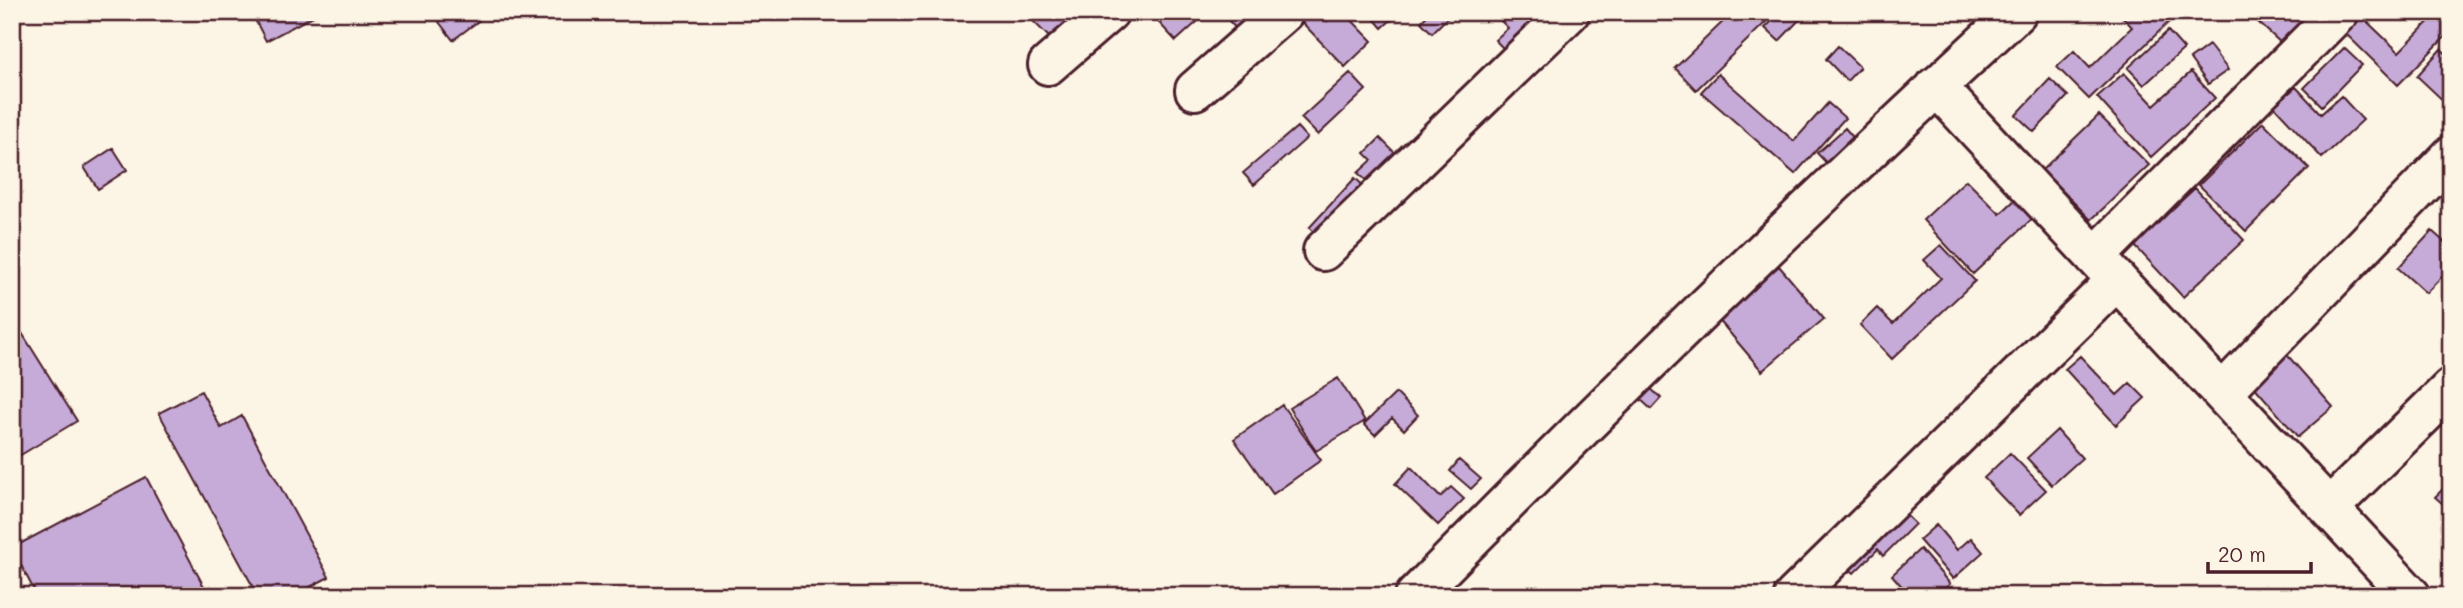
<svg xmlns="http://www.w3.org/2000/svg" width="2463" height="608" font-family="Mali,sans-serif">
<style>
.building{fill:#c6abd8;stroke:#4a1f2b;stroke-width:2}
.lines{fill:none;stroke-linecap:round;stroke-linejoin:round}
.minor-casing{stroke:#4a1f2b;stroke-width:44}
.minor{stroke:#fcf5e5;stroke-width:38}
</style>
<rect width="100%" height="100%" fill="#fcf5e5"/>
<filter id="ink" filterUnits="userSpaceOnUse"><feTurbulence type="fractalNoise" baseFrequency=".0143" numOctaves="2"/><feDisplacementMap in="SourceGraphic" scale="14" xChannelSelector="R" yChannelSelector="G"/><feConvolveMatrix kernelMatrix="1 2 1 2 8 2 1 2 1" color-interpolation-filters="sRGB"/></filter>
<g filter="url(#ink)">
<path class="building" d="M 251,12 L 318,12 L 319,13 L 266,41 Z
M 451,12 L 488,12 L 489,13 L 453,40 L 439,22 Z
M 1040,12 L 1078,12 L 1051,39 L 1032,20 Z
M 1149,12 L 1208,12 L 1176,41 Z
M 1221,12 L 1259,12 L 1238,31 Z
M 1292,12 L 1319,12 L 1327,21 L 1336,12 L 1344,12 L 1372,41 L 1345,67 Z
M 1372,12 L 1400,12 L 1382,28 L 1370,14 Z
M 1430,12 L 1453,12 L 1432,33 L 1421,22 Z
M 1492,12 L 1520,12 L 1537,29 L 1510,55 L 1495,40 L 1508,28 Z
M 1733,12 L 1757,12 L 1766,22 L 1696,90 L 1675,68 Z
M 1781,12 L 1801,12 L 1804,15 L 1779,41 L 1765,28 Z
M 2118,12 L 2160,12 L 2169,22 L 2089,99 L 2057,67 L 2074,51 L 2090,68 L 2132,27 Z
M 2247,12 L 2311,12 L 2282,44 Z
M 2357,12 L 2399,52 L 2438,12 L 2451,12 L 2451,31 L 2398,85 L 2341,29 Z
M 2168,31 L 2184,49 L 2144,85 L 2128,68 Z
M 2209,45 L 2228,70 L 2208,84 L 2190,59 Z
M 1838,46 L 1860,67 L 1847,81 L 1826,59 Z
M 2344,48 L 2362,65 L 2322,106 L 2304,88 Z
M 2441,49 L 2451,58 L 2451,108 L 2417,76 Z
M 2191,72 L 2215,98 L 2151,157 L 2097,97 L 2124,73 L 2154,105 Z
M 1350,73 L 1366,90 L 1318,135 L 1301,118 Z
M 1718,74 L 1794,141 L 1828,103 L 1845,118 L 1795,174 L 1701,92 Z
M 2050,79 L 2068,96 L 2034,132 L 2016,115 Z
M 2296,87 L 2321,114 L 2341,96 L 2363,120 L 2322,158 L 2274,106 Z
M 2099,115 L 2149,165 L 2091,220 L 2042,170 Z
M 2263,122 L 2309,168 L 2246,231 L 2199,185 Z
M 1297,127 L 1307,138 L 1254,185 L 1243,173 Z
M 1845,128 L 1863,149 L 1836,173 L 1817,153 Z
M 1380,138 L 1397,155 L 1369,183 L 1358,173 L 1372,160 L 1365,153 Z
M 113,148 L 127,170 L 98,189 L 84,167 Z
M 1355,178 L 1366,188 L 1320,237 L 1309,228 Z
M 1966,180 L 2000,214 L 2017,198 L 2035,216 L 1973,274 L 1923,220 Z
M 2195,188 L 2244,240 L 2183,297 L 2134,245 Z
M 2432,231 L 2451,248 L 2451,267 L 2426,293 L 2398,268 Z
M 1941,245 L 1975,281 L 1892,359 L 1860,325 L 1877,308 L 1893,324 L 1941,278 L 1924,260 Z
M 1779,266 L 1824,319 L 1762,371 L 1718,319 Z
M 12,317 L 77,421 L 14,459 L 12,456 Z
M 2281,348 L 2333,407 L 2298,437 L 2246,377 Z
M 2080,356 L 2117,395 L 2130,383 L 2145,398 L 2116,425 L 2065,369 Z
M 1338,378 L 1365,421 L 1316,451 L 1289,408 Z
M 1649,387 L 1661,398 L 1651,409 L 1639,398 Z
M 201,391 L 221,428 L 242,416 L 329,577 L 308,588 L 312,596 L 258,596 L 159,413 Z
M 1396,393 L 1418,415 L 1404,430 L 1392,418 L 1375,435 L 1364,424 Z
M 1282,405 L 1321,460 L 1273,494 L 1234,439 Z
M 2057,430 L 2082,458 L 2052,485 L 2027,458 Z
M 2010,453 L 2046,490 L 2019,515 L 1984,478 Z
M 1459,460 L 1481,479 L 1471,489 L 1450,471 Z
M 1411,467 L 1440,497 L 1451,487 L 1464,499 L 1438,525 L 1395,484 Z
M 146,477 L 209,596 L 37,596 L 12,548 Z
M 2451,481 L 2451,511 L 2435,497 Z
M 1903,512 L 1915,524 L 1883,556 L 1878,549 L 1854,573 L 1847,567 Z
M 1936,525 L 1957,550 L 1971,538 L 1983,552 L 1953,579 L 1919,540 Z
M 1920,549 L 1950,584 L 1937,596 L 1910,596 L 1892,575 Z"/>
<g class="lines">
<g class="minor-casing">
<path id="minor" d="M 1048,65 L 1109,12
M 1936,86 L 2411,596
M 1195,90 L 1284,12
M 1323,251 L 1570,12
M 2095,257 L 2339,12
M 2222,393 L 2451,156
M 2329,508 L 2451,388
M 1415,596 C 1611,396 1812,202 2017,12
M 1794,596 L 2117,280"/>
</g>
<use href="#minor" class="minor"/>
</g>
</g>
<rect width="2463" height="608" fill="none" stroke="#fcf5e5" stroke-width="42"/>
<rect x="21" y="21" width="2421" height="566" fill="none" stroke="#4a1f2b" stroke-width="2.5" filter="url(#ink)"/>
<path d="M2208 562v10h103v-10" fill="none" stroke="#4a1f2b" stroke-width="3.5"/>
<text x="2218" y="562" font-size="21" fill="#4a1f2b" stroke="#fcf5e5" stroke-width="5" paint-order="stroke">20 m</text>
</svg>
